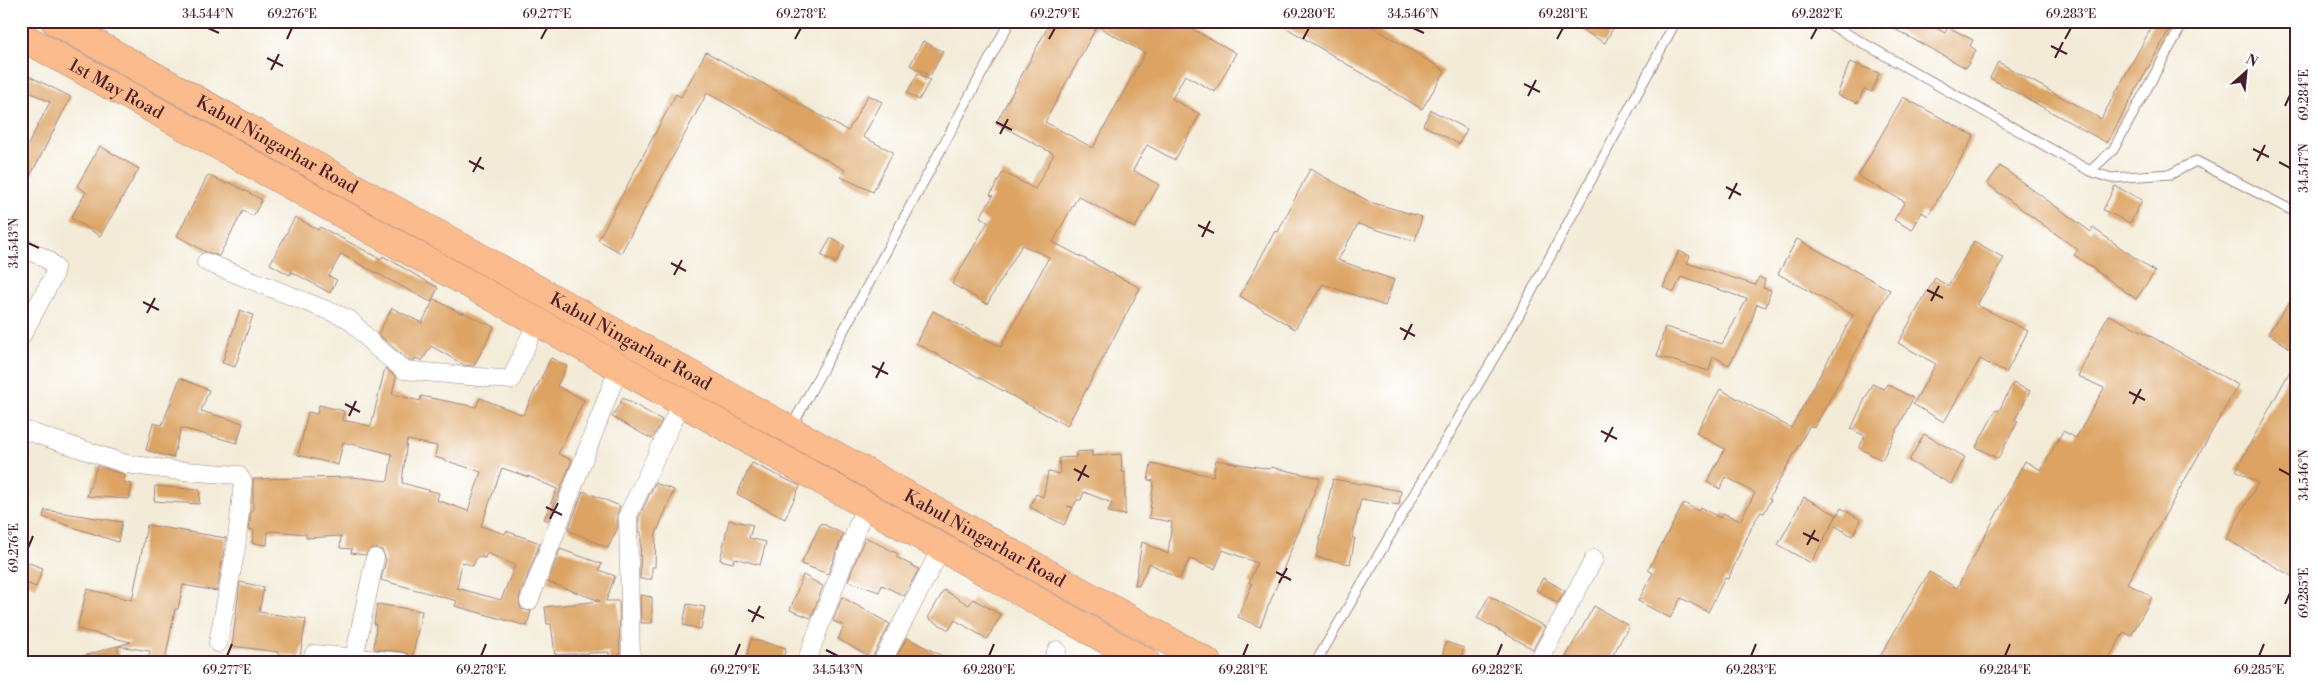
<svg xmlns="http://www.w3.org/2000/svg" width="2318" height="683" font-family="'Libre Bodoni',serif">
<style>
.building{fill:#dca362;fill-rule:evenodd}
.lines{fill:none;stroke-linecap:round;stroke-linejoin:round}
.service-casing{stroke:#9e8581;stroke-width:11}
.minor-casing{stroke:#9e8581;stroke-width:19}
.trunk-casing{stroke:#9e8581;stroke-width:29}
.service{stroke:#fff;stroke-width:9}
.minor{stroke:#fff;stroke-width:18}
.trunk{stroke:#fbbb8c;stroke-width:28}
.ticks{fill:none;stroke:#4a1f2b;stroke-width:2}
.labels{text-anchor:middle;stroke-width:4;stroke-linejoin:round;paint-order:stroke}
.street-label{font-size:18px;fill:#4a1f2b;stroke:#fff}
.neatline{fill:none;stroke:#4a1f2b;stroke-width:2}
.ticks-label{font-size:12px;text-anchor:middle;fill:#4a1f2b}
</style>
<rect width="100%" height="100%" fill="#fff"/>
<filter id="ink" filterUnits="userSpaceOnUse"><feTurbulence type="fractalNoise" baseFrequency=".02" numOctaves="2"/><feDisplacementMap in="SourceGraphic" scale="10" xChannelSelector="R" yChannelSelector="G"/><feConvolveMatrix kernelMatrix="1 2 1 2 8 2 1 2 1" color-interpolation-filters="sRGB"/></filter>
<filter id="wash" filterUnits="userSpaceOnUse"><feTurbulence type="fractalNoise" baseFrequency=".0096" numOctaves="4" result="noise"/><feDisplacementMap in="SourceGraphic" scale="20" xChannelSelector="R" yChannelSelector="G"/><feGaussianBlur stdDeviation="1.12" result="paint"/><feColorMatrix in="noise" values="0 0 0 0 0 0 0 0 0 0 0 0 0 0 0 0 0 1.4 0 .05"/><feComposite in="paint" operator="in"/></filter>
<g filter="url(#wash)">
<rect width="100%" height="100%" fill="#f3ebd7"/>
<g id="blocks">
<path class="building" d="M 1051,21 L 1178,21 L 1236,53 L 1215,92 L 1185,75 L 1172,99 L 1200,114 L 1175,160 L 1147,145 L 1133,170 L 1159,185 L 1135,228 L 1078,196 L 1053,242 L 1140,288 L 1067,426 L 916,343 L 933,311 L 1001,347 L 1049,257 L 1022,245 L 987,304 L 952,284 L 988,222 L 980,217 L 993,196 L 990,195 L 1003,172 L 1035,189 L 1054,154 L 996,123 ZM 1097,26 L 1145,53 L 1093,148 L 1045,122 Z
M 1275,21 L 1363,21 L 1445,71 L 1422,109 Z
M 1567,21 L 1617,21 L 1605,43 Z
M 1880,21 L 1923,21 L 1945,33 L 1948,27 L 1973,40 L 1970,46 L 1976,50 L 1966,68 Z
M 2155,21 L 2174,21 L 2107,143 L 1990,78 L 1998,62 L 2101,119 Z
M 923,41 L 943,52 L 930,76 L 910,65 Z
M 706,52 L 848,131 L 868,95 L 882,102 L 863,137 L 893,152 L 873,192 L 841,177 L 845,170 L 707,93 L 621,253 L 598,240 L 676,94 L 681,97 Z
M 1850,62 L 1879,73 L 1872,92 L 1864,89 L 1858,103 L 1837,95 Z
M 21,72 L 71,97 L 21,194 L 21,158 L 50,102 L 21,88 Z
M 918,73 L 930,80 L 919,100 L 907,93 Z
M 1903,97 L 1974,136 L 1928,216 L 1922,212 L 1912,230 L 1894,220 L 1905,202 L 1858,176 Z
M 1431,110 L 1467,129 L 1459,144 L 1423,125 Z
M 100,146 L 139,169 L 100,236 L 71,218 L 86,192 L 77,186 Z
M 2000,166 L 2091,232 L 2093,228 L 2155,272 L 2136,299 L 2074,255 L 2078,250 L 1987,184 Z
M 1310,169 L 1370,202 L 1422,217 L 1415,241 L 1358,224 L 1338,260 L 1394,280 L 1385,306 L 1323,284 L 1295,329 L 1240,296 L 1275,231 L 1278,232 Z
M 208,175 L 227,184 L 229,182 L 262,200 L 253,216 L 243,211 L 219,256 L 206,252 L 177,236 Z
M 2115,186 L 2142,200 L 2130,223 L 2103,210 Z
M 295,217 L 318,230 L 320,227 L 381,259 L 383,256 L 438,288 L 431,302 L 341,254 L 329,276 L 337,280 L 330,293 L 292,272 L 290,275 L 270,264 Z
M 831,238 L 845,246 L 836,263 L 821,255 Z
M 1797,239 L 1890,290 L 1814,428 L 1810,425 L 1769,499 L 1771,500 L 1764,513 L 1761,512 L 1754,522 L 1728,579 L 1725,578 L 1708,612 L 1681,598 L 1670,618 L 1638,601 L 1653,573 L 1648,570 L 1684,503 L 1698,511 L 1700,507 L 1720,518 L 1723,513 L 1740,521 L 1755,493 L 1726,477 L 1720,489 L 1707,482 L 1725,449 L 1696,433 L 1720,389 L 1791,428 L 1853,315 L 1778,274 Z
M 1974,241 L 2004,258 L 1977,305 L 2028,331 L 2006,373 L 1980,359 L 1944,422 L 1913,404 L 1936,364 L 1898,343 L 1935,278 L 1948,286 Z
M 1679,251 L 1690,256 L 1687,263 L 1755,285 L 1759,277 L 1765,280 L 1763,288 L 1771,290 L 1766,307 L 1757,304 L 1749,328 L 1729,365 L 1713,356 L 1709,371 L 1657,356 L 1665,327 L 1722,344 L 1747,299 L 1681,277 L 1674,292 L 1663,287 Z
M 2297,292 L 2297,353 L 2268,333 Z
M 434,299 L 462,314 L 462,312 L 494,327 L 474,366 L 464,365 L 431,346 L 422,361 L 416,358 L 415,360 L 408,360 L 378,334 L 392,308 L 422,323 Z
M 240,310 L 253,315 L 235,367 L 222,363 Z
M 2108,315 L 2138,329 L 2238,385 L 2127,583 L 2152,597 L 2131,636 L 2124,632 L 2107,662 L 1877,662 L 1929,572 L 1957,588 L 2025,461 L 2041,470 L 2063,431 L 2076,438 L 2104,388 L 2078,376 Z
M 551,358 L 567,366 L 557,386 L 584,400 L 558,454 L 572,460 L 548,521 L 544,519 L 557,489 L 528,476 L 528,477 L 502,468 L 481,526 L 505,534 L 506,531 L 540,543 L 519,598 L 521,609 L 531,611 L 527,626 L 455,606 L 457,601 L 381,580 L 386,560 L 382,550 L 372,548 L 365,555 L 351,553 L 352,549 L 340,548 L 341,536 L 306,538 L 306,534 L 274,531 L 268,532 L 267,545 L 252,543 L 254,530 L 249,529 L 251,510 L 253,511 L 253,479 L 352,477 L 388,481 L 392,454 L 343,442 L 338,465 L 298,455 L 308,412 L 317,414 L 319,405 L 344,411 L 342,420 L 371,426 L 385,368 L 396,377 L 392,394 L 420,401 L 421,396 L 476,407 L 480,398 L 523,415 ZM 407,440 L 437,446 L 435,457 L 481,472 L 468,511 L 437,500 L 439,493 L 402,483 ZM 487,553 L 515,565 L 501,600 L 457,588 L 462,562 L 473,566 L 477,556 L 485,558 Z
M 2297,358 L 2297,579 L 2226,539 L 2258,483 L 2236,470 Z
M 180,378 L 209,390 L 201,411 L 243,423 L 237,443 L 181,428 L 173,458 L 146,450 L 153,423 L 162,425 Z
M 2013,383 L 2030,391 L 2015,420 L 2018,421 L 1998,459 L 1976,447 L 1996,410 L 1999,411 Z
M 1872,384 L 1884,389 L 1887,384 L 1913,398 L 1882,460 L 1859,448 L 1865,436 L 1851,429 Z
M 623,398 L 662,420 L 652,439 L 612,417 Z
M 1924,434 L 1965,457 L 1951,484 L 1909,461 Z
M 1092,451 L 1092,456 L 1121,454 L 1122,472 L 1125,472 L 1125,515 L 1108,512 L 1112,503 L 1084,492 L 1081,500 L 1077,500 L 1073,507 L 1067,506 L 1073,508 L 1064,525 L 1030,507 L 1036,494 L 1043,497 L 1048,472 L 1060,474 L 1059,458 L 1076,457 L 1076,452 Z
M 1216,460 L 1270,469 L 1271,467 L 1320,478 L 1260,627 L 1238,617 L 1252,584 L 1249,583 L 1257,563 L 1223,550 L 1215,569 L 1190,559 L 1179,579 L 1149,563 L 1139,586 L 1135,585 L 1142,542 L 1168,554 L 1172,522 L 1149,518 L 1154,481 L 1148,480 L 1151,464 L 1213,476 Z
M 752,463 L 800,486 L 785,519 L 737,494 Z
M 97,466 L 125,475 L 123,482 L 132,484 L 129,499 L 87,496 Z
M 1333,479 L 1401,491 L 1399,505 L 1361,499 L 1352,538 L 1355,538 L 1350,564 L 1316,557 Z
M 655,483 L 674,490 L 656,534 L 655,567 L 652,567 L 652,579 L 640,579 L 641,532 L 639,531 L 639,517 Z
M 155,486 L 200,490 L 199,504 L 154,501 Z
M 583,491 L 620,506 L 617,515 L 618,527 L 608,548 L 568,530 Z
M 1804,497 L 1837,515 L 1811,563 L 1778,545 Z
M 1841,508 L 1861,520 L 1852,536 L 1832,524 Z
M 45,510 L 122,522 L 118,542 L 43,517 Z
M 729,520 L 753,525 L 749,538 L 766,542 L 760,565 L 734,558 L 733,563 L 720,560 Z
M 821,523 L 843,534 L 828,574 L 801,564 Z
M 147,525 L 226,538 L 217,591 L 183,585 L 178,609 L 175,609 L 165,661 L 148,658 L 150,651 L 118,646 L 131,642 L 77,629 L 87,589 L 132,600 Z
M 865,537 L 898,554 L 896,557 L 919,569 L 904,596 L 882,585 L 879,592 L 848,581 Z
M 560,549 L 602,564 L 599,570 L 615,576 L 606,601 L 619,601 L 620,662 L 609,662 L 609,652 L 555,655 L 551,624 L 547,624 L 545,607 L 600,601 L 548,582 Z
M 21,560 L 43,568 L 36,587 L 21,581 Z
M 803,575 L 823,586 L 811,618 L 790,610 Z
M 1543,578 L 1565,591 L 1558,603 L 1536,590 Z
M 240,582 L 264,587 L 259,612 L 306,619 L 300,657 L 278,654 L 278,652 L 232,646 Z
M 944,590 L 969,605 L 973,599 L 1001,615 L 987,639 L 955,620 L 949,630 L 928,618 Z
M 640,595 L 652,597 L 652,623 L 641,623 Z
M 1489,596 L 1545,627 L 1533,649 L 1477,618 Z
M 842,597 L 890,624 L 872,658 L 838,639 L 844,626 L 833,621 Z
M 377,604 L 422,611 L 412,659 L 408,654 L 403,652 L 374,649 L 376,625 L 374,624 Z
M 687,604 L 705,607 L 701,629 L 683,625 Z
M 1594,606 L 1629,626 L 1609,662 L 1563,662 Z
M 907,638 L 954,662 L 894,662 Z
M 751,639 L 786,648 L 782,662 L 745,662 Z
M 1446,642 L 1464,648 L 1460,662 L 1440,662 Z
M 117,646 L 121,662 L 77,662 L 77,658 Z"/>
</g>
</g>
<g filter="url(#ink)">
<use href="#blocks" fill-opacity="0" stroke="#9e8581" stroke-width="1"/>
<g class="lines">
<g class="service-casing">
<path id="service" d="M 1824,21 L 2090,171 L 2113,150 L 2184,21
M 2090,171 L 2111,178 L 2171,174 L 2196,161 L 2297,213
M 791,428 L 1010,21
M 1316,662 L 1520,313 L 1676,21"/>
</g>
<g class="minor-casing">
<path id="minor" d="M 21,246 L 48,260 L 55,267 L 53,277 L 21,337
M 206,262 L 349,319 L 376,347 L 404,370 L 511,380 L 537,321
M 21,429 L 126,464 L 172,470 L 238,475 L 243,482 L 236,548 L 218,643
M 529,601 L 619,367
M 314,654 L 402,662
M 354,658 L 375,558
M 631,662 L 628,515 L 682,402
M 806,662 L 866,504
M 882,662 L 942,547
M 1052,662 L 1057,650
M 1538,662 L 1594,559"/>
</g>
<g class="trunk-casing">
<g id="trunk">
<path id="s1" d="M 55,21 L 1207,662"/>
<path id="s2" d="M 21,36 L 619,367 L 1146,662"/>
</g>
</g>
<use href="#service" class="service"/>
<use href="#minor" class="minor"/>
<use href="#trunk" class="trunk"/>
</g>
</g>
<path class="ticks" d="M 208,28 L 219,33M 1413,28 L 1424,33M 287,39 L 292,28M 541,39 L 547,28M 795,39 L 801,28M 1049,39 L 1055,28M 1303,39 L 1309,28M 1557,39 L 1563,28M 1811,39 L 1817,28M 2065,39 L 2071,28M 2051,46 L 2067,54M 267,58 L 283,66M 2055,58 L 2063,42M 271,70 L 279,54M 1524,84 L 1540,92M 1528,96 L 1536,80M 2285,106 L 2290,95M 996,122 L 1012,130M 1000,134 L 1008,119M 2253,149 L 2269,157M 469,161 L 484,169M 2257,161 L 2265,145M 2279,162 L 2290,168M 473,172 L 481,157M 1726,187 L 1741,195M 1729,199 L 1737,183M 1198,225 L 1214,233M 1202,237 L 1210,221M 28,243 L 39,248M 671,263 L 686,271M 674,275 L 682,260M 1927,290 L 1943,298M 1931,301 L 1939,286M 143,302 L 159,310M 147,313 L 155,298M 1400,328 L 1415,336M 1404,340 L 1412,324M 872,366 L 888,374M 876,378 L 884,362M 2129,392 L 2145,400M 345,404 L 360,412M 2133,404 L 2141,389M 349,416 L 356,401M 1601,431 L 1617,439M 1605,442 L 1613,427M 1074,469 L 1089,477M 2279,469 L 2290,475M 1078,481 L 1086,465M 546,507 L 562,515M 550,519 L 558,503M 1803,533 L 1819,541M 1807,545 L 1815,530M 28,548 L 33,536M 1276,572 L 1291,580M 1279,583 L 1287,568M 2285,604 L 2290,593M 748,610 L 764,618M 752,622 L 760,606M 826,650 L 838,656M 227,656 L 232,644M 481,656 L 486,644M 735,656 L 740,644M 989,656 L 994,644M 1243,656 L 1248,644M 1497,656 L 1502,644M 1751,656 L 1756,644M 2005,656 L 2010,644M 2259,656 L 2264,644"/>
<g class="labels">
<g class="street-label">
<text dy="6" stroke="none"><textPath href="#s2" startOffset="109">1st May Road</textPath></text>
<text dy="6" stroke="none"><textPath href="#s1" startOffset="254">Kabul Ningarhar Road</textPath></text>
<text dy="6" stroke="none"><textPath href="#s1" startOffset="659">Kabul Ningarhar Road</textPath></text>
<text dy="6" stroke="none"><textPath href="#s1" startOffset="1064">Kabul Ningarhar Road</textPath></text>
</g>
</g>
<rect width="2318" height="683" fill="none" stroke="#fff" stroke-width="55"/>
<g transform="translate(2246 72) rotate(27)" stroke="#ffffff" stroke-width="4" paint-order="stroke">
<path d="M0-4L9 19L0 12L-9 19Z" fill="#4a1f2b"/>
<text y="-8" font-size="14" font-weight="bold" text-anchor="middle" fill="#4a1f2b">N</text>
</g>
<rect x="28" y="28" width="2262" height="628" class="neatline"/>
<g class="ticks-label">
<text x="208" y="18">34.544°N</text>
<text x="292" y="18">69.276°E</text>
<text x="547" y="18">69.277°E</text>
<text x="801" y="18">69.278°E</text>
<text x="1055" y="18">69.279°E</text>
<text x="1309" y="18">69.280°E</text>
<text x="1413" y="18">34.546°N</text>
<text x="1563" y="18">69.281°E</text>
<text x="1817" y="18">69.282°E</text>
<text x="2071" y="18">69.283°E</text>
<text transform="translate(2304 95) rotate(-90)" y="4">69.284°E</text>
<text transform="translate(2304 168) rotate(-90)" y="4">34.547°N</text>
<text transform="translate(14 243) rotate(-90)" y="4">34.543°N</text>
<text transform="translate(2304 475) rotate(-90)" y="4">34.546°N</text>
<text transform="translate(14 548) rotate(-90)" y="4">69.276°E</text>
<text transform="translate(2304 593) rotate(-90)" y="4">69.285°E</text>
<text x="227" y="674">69.277°E</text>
<text x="481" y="674">69.278°E</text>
<text x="735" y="674">69.279°E</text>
<text x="838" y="674">34.543°N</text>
<text x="989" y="674">69.280°E</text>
<text x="1243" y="674">69.281°E</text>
<text x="1497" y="674">69.282°E</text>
<text x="1751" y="674">69.283°E</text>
<text x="2005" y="674">69.284°E</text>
<text x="2259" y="674">69.285°E</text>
</g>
</svg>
